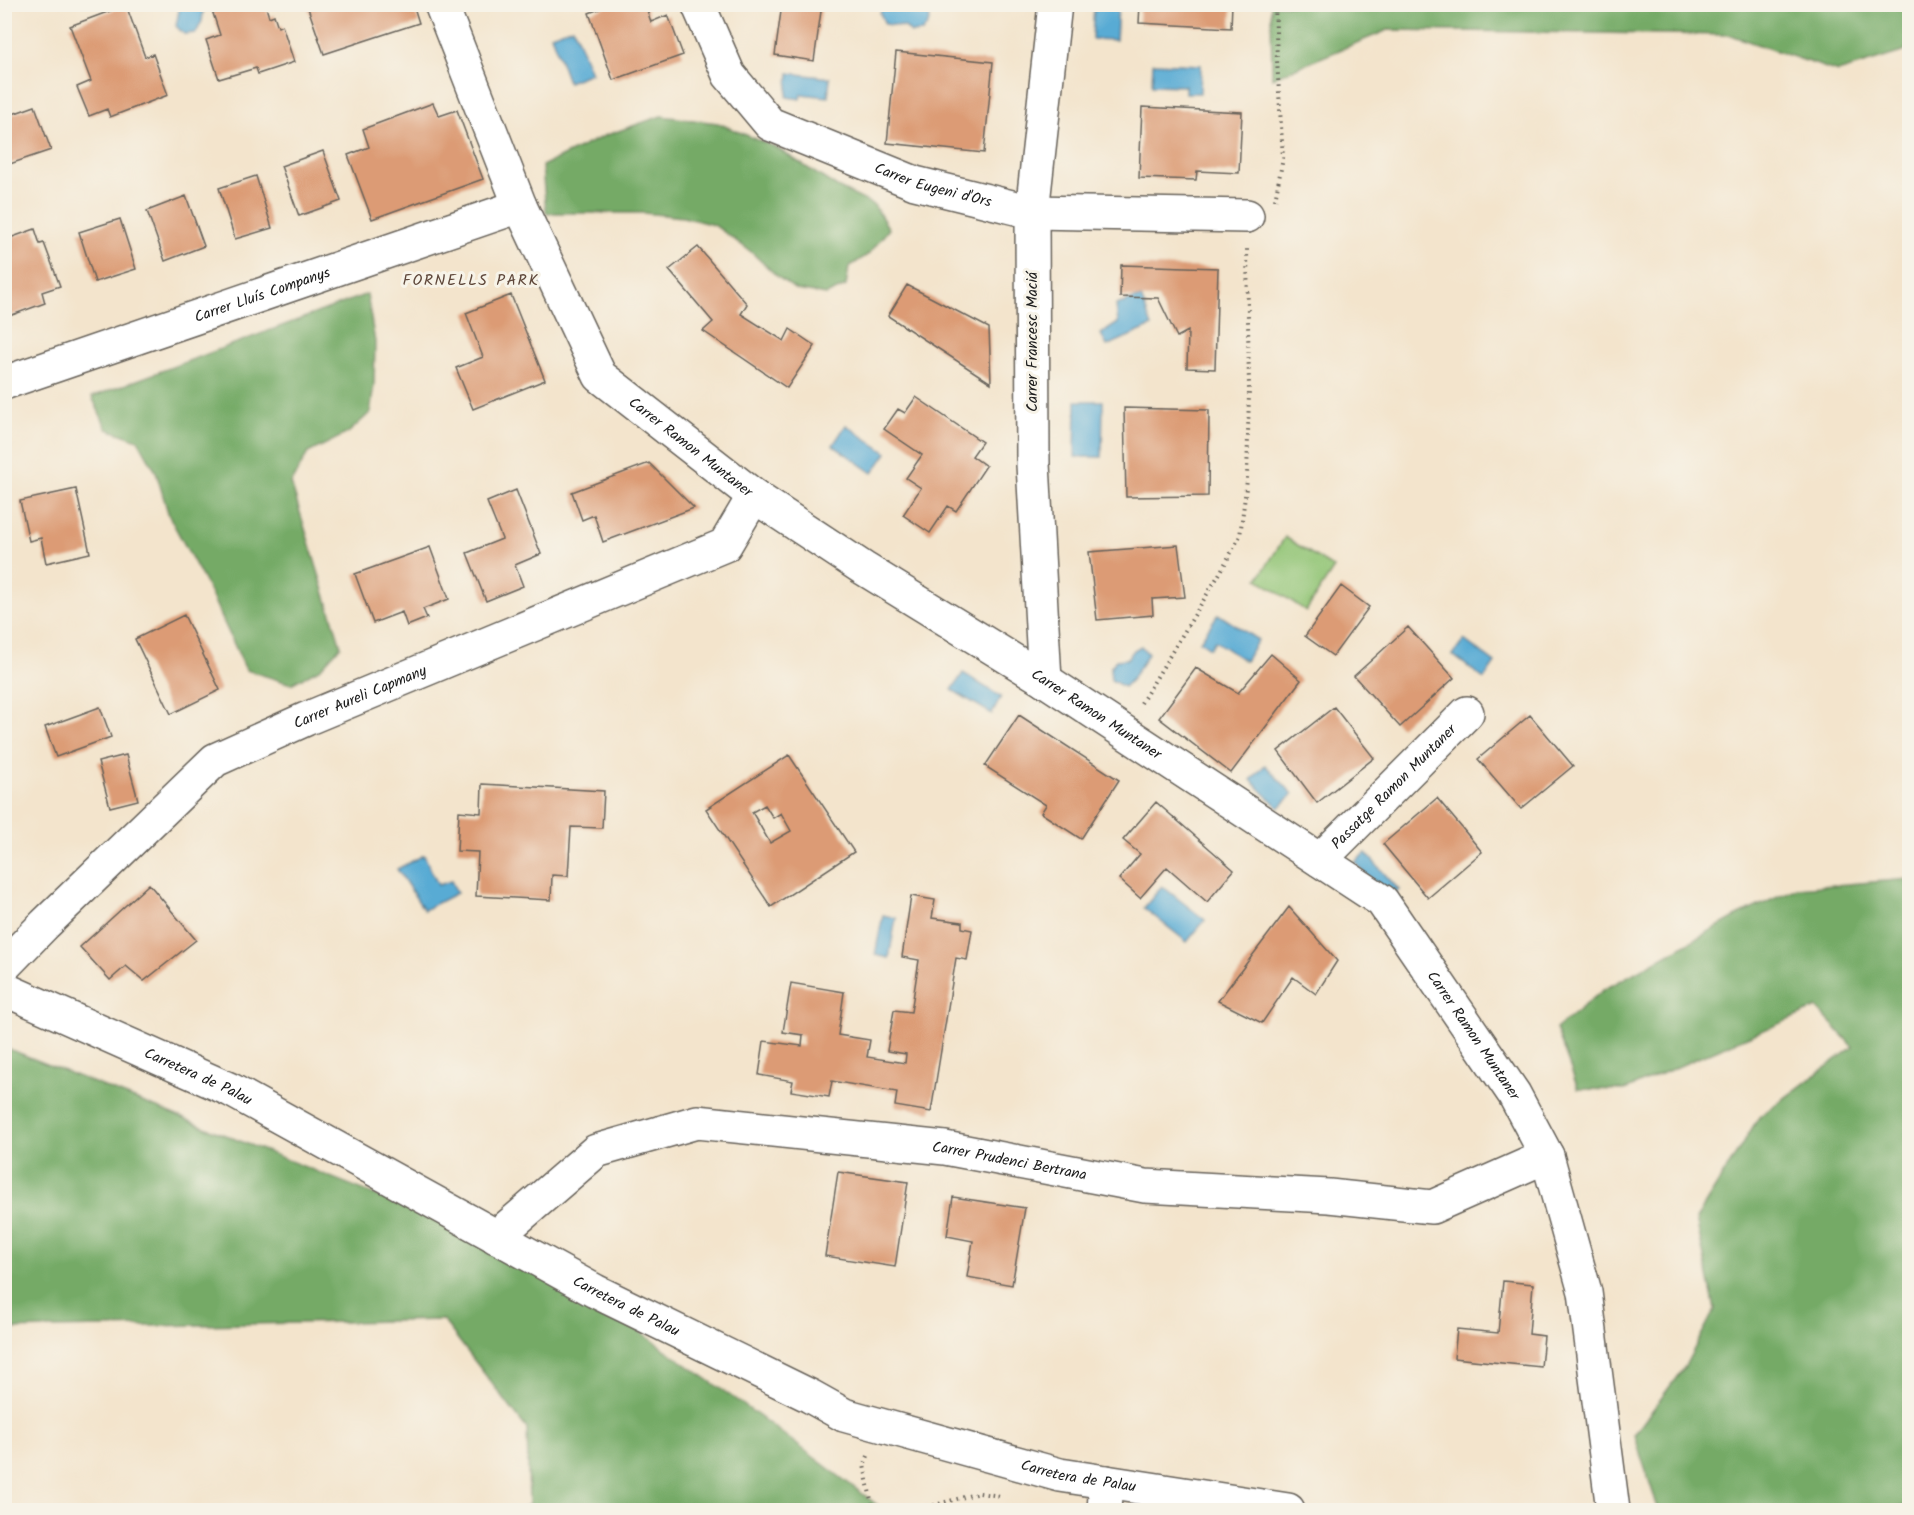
<svg xmlns="http://www.w3.org/2000/svg" width="1914" height="1515" font-family="Kalam,sans-serif">
<style>
.green{fill:#91c475;stroke:#567048;stroke-width:1.5}
.forest{fill:#74aa66;stroke:#486341;stroke-width:1.5}
.water{fill:#59abd4;stroke:#3a6478;stroke-width:1.5}
.building{fill:#dc9b75;fill-rule:evenodd}
.lines{fill:none;stroke-linecap:round;stroke-linejoin:round}
.minor-casing{stroke:#67625a;stroke-width:36}
.path{stroke:#67625a;stroke-width:4;stroke-dasharray:1.5 4.5;stroke-linecap:butt}
.minor{stroke:#fff;stroke-width:33}
.labels{text-anchor:middle;stroke-width:6;stroke-linejoin:round;paint-order:stroke}
.street-label{font-size:15px;fill:#1c1c1c;stroke:#f7f3e8}
.neighbourhood-label{font-size:16px;letter-spacing:1.5px;fill:#5f483b;stroke:#f7f3e8}
</style>
<rect width="100%" height="100%" fill="#f7f3e8"/>
<filter id="ink" filterUnits="userSpaceOnUse"><feTurbulence type="fractalNoise" baseFrequency=".0167" numOctaves="2"/><feDisplacementMap in="SourceGraphic" scale="12" xChannelSelector="R" yChannelSelector="G"/><feConvolveMatrix kernelMatrix="1 2 1 2 8 2 1 2 1" color-interpolation-filters="sRGB"/></filter>
<filter id="wash" filterUnits="userSpaceOnUse"><feTurbulence type="fractalNoise" baseFrequency=".008" numOctaves="4" result="noise"/><feDisplacementMap in="SourceGraphic" scale="24" xChannelSelector="R" yChannelSelector="G"/><feGaussianBlur stdDeviation="1.35" result="paint"/><feColorMatrix in="noise" values="0 0 0 0 0 0 0 0 0 0 0 0 0 0 0 0 0 1.4 0 .05"/><feComposite in="paint" operator="in"/></filter>
<g filter="url(#wash)">
<rect width="100%" height="100%" fill="#f3e4cc"/>
<path class="green" d="M 1285,537 L 1334,568 L 1306,611 L 1258,579 Z"/>
<path class="forest" d="M 1271,5 L 1909,5 L 1909,50 L 1838,72 L 1730,35 L 1388,30 L 1272,78 Z
M 661,116 L 718,123 L 777,148 L 837,187 L 874,205 L 889,229 L 869,254 L 849,267 L 846,286 L 826,295 L 796,290 L 778,277 L 750,251 L 714,225 L 683,217 L 643,213 L 546,213 L 542,166 L 604,136 Z
M 367,294 L 375,342 L 374,385 L 370,413 L 348,433 L 308,453 L 291,483 L 341,646 L 321,668 L 291,684 L 246,670 L 207,586 L 169,516 L 156,472 L 138,440 L 107,429 L 92,397 Z
M 1909,879 L 1909,1505 L 1881,1510 L 1688,1510 L 1658,1508 L 1634,1435 L 1685,1366 L 1715,1309 L 1696,1219 L 1759,1117 L 1853,1047 L 1817,1008 L 1723,1047 L 1625,1090 L 1578,1089 L 1556,1029 L 1603,990 L 1735,917 L 1797,888 Z
M 4,1047 L 539,1260 L 759,1416 L 884,1510 L 517,1510 L 529,1505 L 527,1429 L 443,1320 L 5,1329 Z"/>
<path class="water" d="M 926,4 C 932,16 931,22 922,32 L 911,33 L 905,27 L 885,24 L 880,13 L 884,5 Z
M 180,5 L 204,5 L 202,21 L 196,33 L 184,34 L 176,26 Z
M 1094,5 L 1118,5 L 1116,40 L 1092,39 Z
M 573,27 L 591,73 L 568,82 L 551,35 Z
M 1153,63 L 1201,65 L 1200,93 L 1185,93 L 1185,86 L 1152,85 Z
M 789,73 L 830,78 L 828,97 L 801,94 L 800,99 L 787,97 Z
M 1141,297 L 1152,326 L 1107,346 L 1101,334 L 1118,323 L 1116,305 Z
M 1076,401 L 1103,401 L 1102,457 L 1075,457 Z
M 846,425 L 887,453 L 873,473 L 833,445 Z
M 1218,614 L 1258,640 L 1245,661 L 1215,641 L 1210,648 L 1200,641 Z
M 1464,640 L 1495,663 L 1484,679 L 1453,655 Z
M 1141,646 L 1148,654 L 1132,679 L 1124,687 L 1111,680 L 1110,668 L 1116,660 L 1127,659 L 1134,650 Z
M 963,673 L 1001,697 L 992,714 L 952,690 Z
M 1265,765 L 1293,794 L 1279,808 L 1251,780 Z
M 1366,853 L 1399,890 L 1387,900 L 1355,862 Z
M 424,855 L 438,885 L 451,881 L 457,893 L 424,910 L 397,869 Z
M 1162,886 L 1205,920 L 1187,942 L 1144,908 Z
M 883,915 L 896,918 L 889,958 L 875,955 Z"/>
<g id="blocks">
<path class="building" d="M 210,4 L 265,4 L 269,17 L 274,15 L 278,27 L 282,25 L 294,62 L 258,74 L 256,68 L 219,79 L 206,40 L 220,35 Z
M 320,4 L 413,4 L 419,23 L 324,54 L 308,8 Z
M 612,4 L 645,4 L 651,22 L 668,15 L 683,55 L 613,80 L 589,13 Z
M 782,4 L 822,4 L 814,61 L 775,55 Z
M 1140,4 L 1232,4 L 1231,28 L 1139,23 Z
M 126,5 L 145,57 L 153,54 L 168,95 L 110,117 L 107,109 L 89,116 L 77,87 L 91,81 L 70,26 Z
M 896,52 L 993,62 L 984,153 L 887,143 Z
M 433,103 L 439,116 L 457,110 L 483,179 L 372,219 L 348,155 L 369,147 L 363,129 Z
M 35,106 L 51,150 L 4,166 L 4,130 L 11,128 L 7,116 Z
M 1142,107 L 1242,112 L 1239,173 L 1197,171 L 1196,180 L 1139,178 Z
M 323,151 L 341,201 L 299,216 L 281,166 Z
M 256,176 L 272,228 L 235,239 L 219,188 Z
M 186,196 L 204,246 L 165,261 L 147,211 Z
M 120,219 L 136,269 L 95,282 L 79,232 Z
M 35,229 L 40,244 L 44,243 L 60,286 L 42,292 L 45,303 L 4,318 L 4,240 Z
M 698,247 L 747,304 L 741,314 L 784,341 L 790,329 L 815,346 L 787,388 L 703,331 L 713,322 L 669,270 Z
M 1121,265 L 1218,268 L 1215,369 L 1187,368 L 1188,331 L 1177,337 L 1158,298 L 1120,297 Z
M 907,285 L 989,328 L 991,383 L 888,316 Z
M 511,295 L 545,380 L 473,409 L 456,368 L 483,357 L 466,313 Z
M 916,397 L 982,442 L 972,456 L 986,466 L 956,511 L 948,506 L 930,533 L 903,515 L 921,488 L 906,478 L 922,455 L 884,429 L 898,409 L 905,413 Z
M 1124,408 L 1209,410 L 1208,496 L 1126,497 Z
M 649,463 L 694,508 L 603,542 L 594,515 L 582,520 L 572,492 Z
M 76,489 L 90,553 L 46,563 L 41,538 L 29,541 L 20,501 Z
M 516,490 L 541,554 L 515,565 L 523,586 L 486,601 L 467,553 L 502,539 L 487,502 Z
M 1178,545 L 1185,597 L 1152,599 L 1153,615 L 1097,620 L 1089,552 Z
M 430,547 L 449,599 L 423,609 L 427,618 L 407,626 L 402,612 L 373,623 L 355,574 Z
M 1341,586 L 1369,607 L 1333,656 L 1305,636 Z
M 184,615 L 220,690 L 171,714 L 135,639 Z
M 1408,627 L 1454,678 L 1400,727 L 1354,676 Z
M 1271,654 L 1301,680 L 1231,773 L 1159,718 L 1196,668 L 1238,693 Z
M 100,707 L 111,737 L 56,757 L 45,727 Z
M 1334,707 L 1374,758 L 1317,803 L 1278,751 Z
M 1019,715 L 1119,780 L 1081,839 L 1041,813 L 1046,805 L 985,766 Z
M 1530,715 L 1573,766 L 1521,809 L 1478,759 Z
M 126,755 L 138,800 L 110,807 L 98,762 Z
M 789,755 L 854,852 L 771,907 L 706,809 ZM 765,805 L 773,818 L 781,813 L 791,831 L 770,843 L 752,812 Z
M 4,760 L 6,760 L 8,780 L 4,781 Z
M 482,784 L 604,791 L 602,828 L 571,827 L 568,876 L 552,875 L 551,900 L 476,896 L 478,852 L 457,851 L 459,811 L 481,813 Z
M 1437,798 L 1482,852 L 1428,898 L 1383,844 Z
M 1156,802 L 1234,870 L 1207,902 L 1167,867 L 1140,898 L 1119,879 L 1140,854 L 1123,840 Z
M 149,884 L 196,940 L 144,981 L 126,966 L 110,980 L 80,947 Z
M 911,896 L 935,900 L 932,918 L 962,922 L 962,928 L 972,930 L 967,960 L 956,958 L 931,1112 L 895,1106 L 897,1092 L 832,1081 L 829,1097 L 791,1091 L 793,1081 L 759,1075 L 764,1041 L 802,1046 L 803,1035 L 783,1032 L 791,983 L 844,992 L 838,1035 L 870,1040 L 867,1057 L 905,1063 L 906,1054 L 887,1051 L 894,1010 L 911,1012 L 919,960 L 902,957 Z
M 1289,907 L 1337,961 L 1316,994 L 1293,977 L 1262,1023 L 1218,1001 Z
M 838,1172 L 908,1182 L 895,1267 L 825,1256 Z
M 953,1197 L 1025,1208 L 1012,1285 L 967,1277 L 973,1241 L 947,1236 Z
M 1503,1281 L 1533,1284 L 1529,1334 L 1544,1336 L 1541,1367 L 1454,1358 L 1457,1329 L 1498,1333 Z"/>
</g>
</g>
<g filter="url(#ink)">
<use href="#blocks" fill-opacity="0" stroke="#67625a" stroke-width="1.5"/>
<g class="lines">
<g class="minor-casing">
<g id="minor">
<path id="s1" d="M 441,4 L 520,206 L 600,376 L 754,496 L 863,568 L 1045,680 L 1382,901 L 1514,1094 L 1547,1156 L 1585,1292 L 1613,1510"/>
<path id="s2" d="M 698,4 L 729,75 L 770,124 L 915,183 L 1032,212 L 1247,216"/>
<path id="s3" d="M 4,383 L 520,206"/>
<path d="M 1045,680 L 1033,464 L 1032,212 L 1055,4"/>
<path id="s4" d="M 1320,860 L 1467,713"/>
<path id="s5" d="M 4,966 L 45,924 L 215,760 L 306,719 L 725,545 L 754,496"/>
<path id="s6" d="M 4,989 L 231,1090 L 595,1291 L 810,1396 L 844,1415 L 1060,1475 L 1288,1510"/>
<path id="s7" d="M 496,1237 L 596,1151 L 697,1122 L 945,1148 L 1145,1186 L 1329,1196 L 1432,1207 L 1547,1156"/>
<path d="M 1104,1510 L 1106,1482"/>
</g>
</g>
<path class="path" d="M 1275,200 L 1283,158 L 1277,60 L 1275,4
M 1141,703 L 1220,573 L 1240,536 L 1247,480 L 1249,391 L 1247,249
M 868,1456 L 864,1465 L 873,1510
M 916,1510 L 979,1493 L 1001,1496"/>
<use href="#minor" class="minor"/>
</g>
</g>
<g class="labels">
<g class="street-label">
<text dy="5" stroke="none"><textPath href="#s2" startOffset="316">Carrer Eugeni d'Ors</textPath></text>
<text dy="5" stroke="none"><textPath href="#s3" startOffset="273">Carrer Lluís Companys</textPath></text>
<text transform="translate(1032 342) rotate(-90)" y="5">Carrer Francesc Maciá</text>
<text dy="5" stroke="none"><textPath href="#s1" startOffset="520">Carrer Ramon Muntaner</textPath></text>
<text dy="5" stroke="none"><textPath href="#s5" startOffset="453">Carrer Aureli Capmany</textPath></text>
<text dy="5" stroke="none"><textPath href="#s1" startOffset="1006">Carrer Ramon Muntaner</textPath></text>
<text dy="5" stroke="none"><textPath href="#s4" startOffset="104">Passatge Ramon Muntaner</textPath></text>
<text dy="5" stroke="none"><textPath href="#s1" startOffset="1510">Carrer Ramon Muntaner</textPath></text>
<text dy="5" stroke="none"><textPath href="#s6" startOffset="213">Carretera de Palau</textPath></text>
<text dy="5" stroke="none"><textPath href="#s7" startOffset="552">Carrer Prudenci Bertrana</textPath></text>
<text dy="5" stroke="none"><textPath href="#s6" startOffset="699">Carretera de Palau</textPath></text>
<text dy="5" stroke="none"><textPath href="#s6" startOffset="1185">Carretera de Palau</textPath></text>
</g>
<g class="neighbourhood-label">
<text x="471" y="285">FORNELLS PARK</text>
</g>
</g>
<rect width="1914" height="1515" fill="none" stroke="#f7f3e8" stroke-width="24"/>
</svg>
